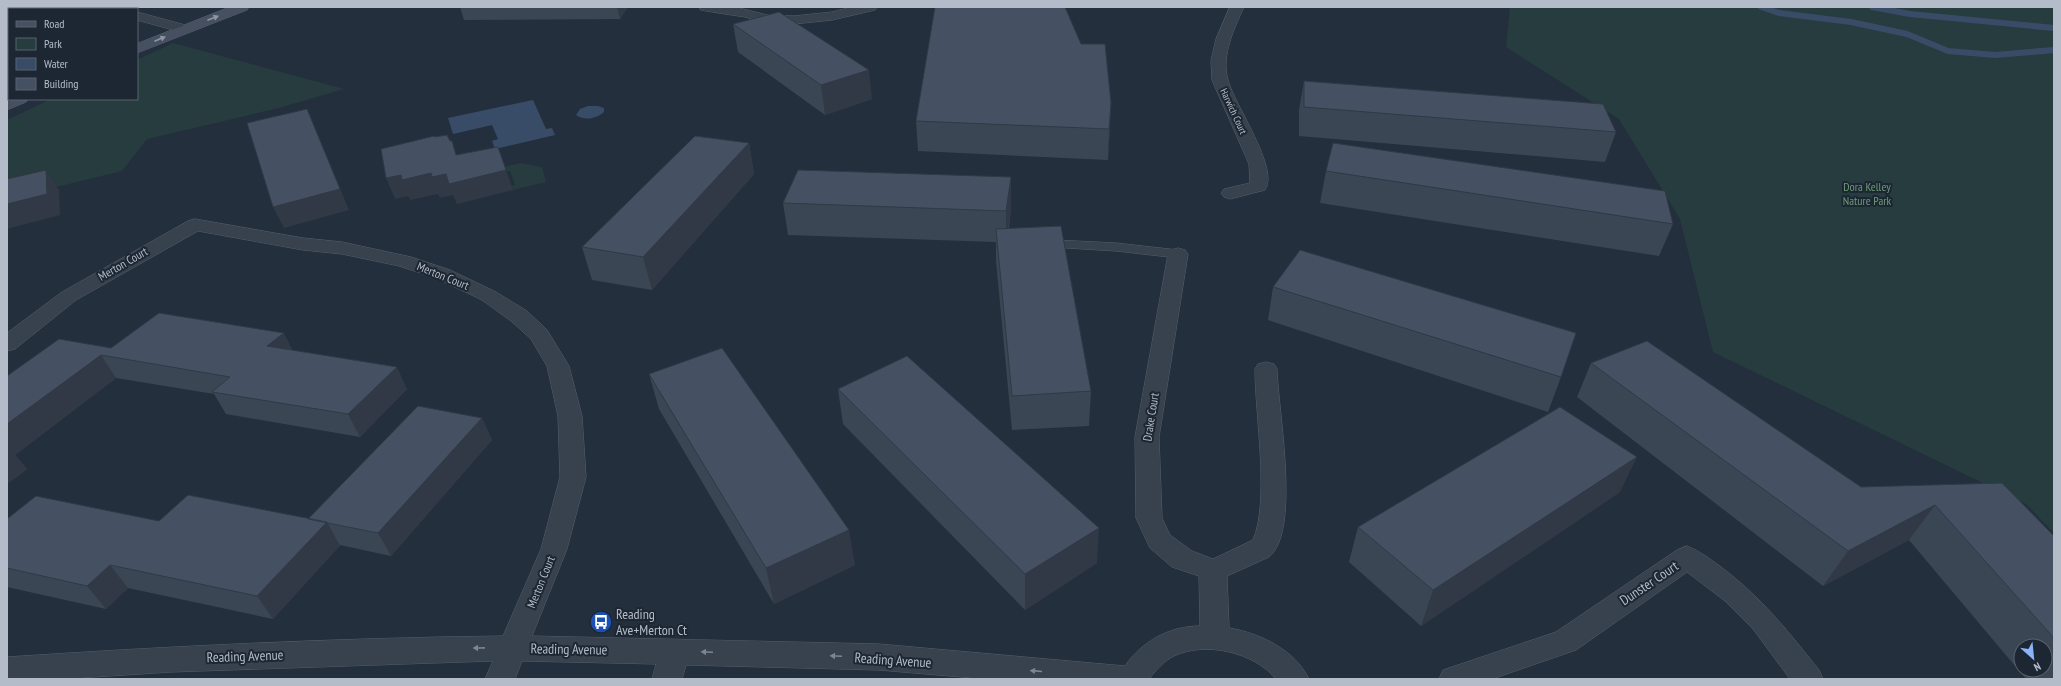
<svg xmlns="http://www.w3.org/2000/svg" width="2061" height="686" font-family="'PT Sans Narrow',sans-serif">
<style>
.green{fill:#263c3f}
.water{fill:#394c67}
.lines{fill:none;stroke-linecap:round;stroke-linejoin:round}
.stream{stroke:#394c67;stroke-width:6}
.lane-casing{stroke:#565f6c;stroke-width:1}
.street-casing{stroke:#565f6c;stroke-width:1}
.secondary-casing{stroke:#565f6c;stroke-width:1}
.lane{fill:#38414e;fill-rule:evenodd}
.street{fill:#38414e;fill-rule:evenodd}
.secondary{fill:#465061;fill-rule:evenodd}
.wall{fill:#3b4654;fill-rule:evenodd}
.shaded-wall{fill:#303945}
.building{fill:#455162;stroke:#303945}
.oneway{fill:#8e96a5}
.oneway2{fill:#7c8592}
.labels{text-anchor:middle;stroke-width:4;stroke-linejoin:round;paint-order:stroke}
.far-street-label{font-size:10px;fill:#b4bcc9;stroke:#1d2633}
.park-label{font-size:12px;fill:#6b9a76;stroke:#1d2633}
.street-label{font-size:12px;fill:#b4bcc9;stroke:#1d2633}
.near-street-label{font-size:14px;fill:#b4bcc9;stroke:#1d2633}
.near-poi-label{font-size:14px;fill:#b4bcc9;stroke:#1d2633;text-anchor:start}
</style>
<rect width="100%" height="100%" fill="#242f3e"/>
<path class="green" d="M 1510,7 L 2054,7 L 2054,533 L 2026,504 L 1713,352 L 1680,219 L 1619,119 L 1506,47 Z
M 173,43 L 344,89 L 279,108 L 147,139 L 122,171 L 7,199 L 7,120 L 51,99 L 137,99 L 137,60 Z
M 521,163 L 542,167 L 546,182 L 513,190 L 511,186 L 515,185 L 510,171 L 506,171 L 504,167 Z"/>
<path class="water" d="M 533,100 L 546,129 L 552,128 L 555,135 L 495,149 L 492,141 L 498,139 L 492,125 L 453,134 L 448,118 Z
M 588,106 L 598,106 L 604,108 L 604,112 C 596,119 584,121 576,115 L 580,109 Z"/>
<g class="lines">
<path class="stream" d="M 1761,7 L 1779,13 L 1851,22 L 1907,34 L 1948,51 L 1995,55 L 2054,50
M 1872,7 L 1910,14 L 2054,28"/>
<g class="lane-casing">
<path id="lane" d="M 1055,240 L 1116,243 L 1178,250 L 1184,254 L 1178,258 L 1116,251 L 1051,247 L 1049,244 L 1051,241 Z"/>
</g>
<g class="street-casing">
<path id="street" d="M 93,7 L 115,7 L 116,9 L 94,9 Z
M 699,7 L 735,7 L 767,15 L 794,16 L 832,12 L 852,7 L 877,7 L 875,10 L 832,20 L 794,24 L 766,23 L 745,17 L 706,11 L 701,10 Z
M 1230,7 L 1244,7 C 1234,29 1221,55 1228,80 C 1234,104 1280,169 1265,190 L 1230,199 L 1224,197 L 1221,193 L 1224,189 L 1250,183 L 1249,164 L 1212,80 L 1211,61 L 1216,39 Z
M 137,12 L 189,26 L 191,29 L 189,32 L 184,33 L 137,20 Z
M 195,219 L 303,238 L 342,242 L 411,257 L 450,270 L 496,292 L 527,311 L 547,330 L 569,366 L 582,416 L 586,477 L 567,549 L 532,636 L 879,644 L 1125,666 C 1142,641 1170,626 1200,626 L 1199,576 L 1172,567 L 1150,548 L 1136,518 L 1135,437 L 1168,254 L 1171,250 L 1178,248 L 1185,250 L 1188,254 L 1159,437 L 1162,518 L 1170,535 L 1192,551 L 1213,559 L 1253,540 C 1270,501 1255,415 1255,369 L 1258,364 L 1266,362 L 1274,364 L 1277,369 C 1278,410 1301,531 1269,557 L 1227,576 L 1229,628 C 1260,633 1295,650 1309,679 L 1276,679 C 1254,652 1205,641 1174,656 C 1164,661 1156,670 1149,679 L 985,679 L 879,670 L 686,665 L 682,679 L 652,679 L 656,664 L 522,661 L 515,679 L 485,679 L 493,661 L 171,672 L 63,679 L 7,679 L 7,657 C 172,646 338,638 503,636 L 541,549 L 560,477 L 558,416 L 547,366 L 531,339 L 511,321 L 482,300 L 436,278 L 399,266 L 342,254 L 303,250 L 198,231 L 76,300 L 15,349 L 7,351 L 7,333 L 62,292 L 188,221 Z
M 1687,546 C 1700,551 1710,559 1721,567 C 1762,598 1787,630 1819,670 L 1823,679 L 1790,679 L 1753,629 L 1725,601 L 1687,572 L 1576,650 L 1492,679 L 1439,679 L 1443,670 L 1556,632 L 1677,550 Z"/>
</g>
<g class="secondary-casing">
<path id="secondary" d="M 230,7 L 249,7 L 247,10 L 137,53 L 137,44 Z
M 9,82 L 9,92 L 7,93 L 7,83 Z
M 9,98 L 9,99 L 28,99 L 26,102 L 7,110 L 7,99 Z"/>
</g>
<use href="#lane" class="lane"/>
<use href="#street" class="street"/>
<use href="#secondary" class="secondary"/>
</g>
<path class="wall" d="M 460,7 L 628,7 L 620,19 L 464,20 Z
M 733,24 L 872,99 L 825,115 L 738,52 Z
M 1081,44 L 1111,103 L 1108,160 L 918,151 L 916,121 Z
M 1304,81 L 1616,132 L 1605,162 L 1299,136 L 1299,110 Z
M 749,143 L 754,174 L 652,290 L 592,280 L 582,247 Z
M 1326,171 L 1673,224 L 1659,256 L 1320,203 Z
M 1011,177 L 1011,208 L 1009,228 L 1091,391 L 1089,426 L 1012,430 L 996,261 L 996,242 L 788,235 L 783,203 Z
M 1273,287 L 1561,377 L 1548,412 L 1268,320 Z
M 111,348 L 293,351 L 407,389 L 360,437 L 226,414 L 214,394 L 116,378 L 15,455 L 27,469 L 7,484 L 7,376 Z
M 1591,363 L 1861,487 L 2002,483 L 2054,536 L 2054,679 L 2026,679 L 1909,540 L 1823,586 L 1577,397 ZM 2021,646 L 2045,646 L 2045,670 L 2021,670 Z
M 649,374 L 855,565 L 774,604 L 659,409 Z
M 838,389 L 1097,563 L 1025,610 L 843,424 Z
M 482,418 L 492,440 L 391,556 L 340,545 L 273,619 L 128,588 L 106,609 L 7,587 L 7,519 L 159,521 L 308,519 Z
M 1620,492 L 1421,626 L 1349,562 L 1358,527 Z"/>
<path class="shaded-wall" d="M 617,7 L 628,7 L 620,19 Z
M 869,70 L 872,99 L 825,115 L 821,85 Z
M 1111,103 L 1110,132 L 1108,160 L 1109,129 Z
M 307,109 L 315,128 L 349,210 L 284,228 L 273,207 Z
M 749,143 L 754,174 L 652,290 L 643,257 Z
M 46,170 L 59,190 L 60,215 L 7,229 L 7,204 Z
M 506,170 L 513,190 L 457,204 L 453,195 L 440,198 L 438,194 L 410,200 L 408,196 L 395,199 L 386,178 L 401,175 L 431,173 L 446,174 Z
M 1011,177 L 1011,208 L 1006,243 L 1006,211 Z
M 284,333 L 295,355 L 267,346 Z
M 101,355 L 116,378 L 15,455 L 27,469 L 7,484 L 7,424 Z
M 397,367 L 407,389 L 360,437 L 348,414 Z
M 482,418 L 492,440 L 391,556 L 378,533 Z
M 1637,457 L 1620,492 L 1421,626 L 1433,590 Z
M 1935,505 L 1909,540 L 1823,586 L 1848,551 Z
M 327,522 L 340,546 L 273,619 L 257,596 Z
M 1099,528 L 1097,563 L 1025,610 L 1025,574 Z
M 849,530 L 855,565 L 774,604 L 766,568 Z
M 110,565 L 128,588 L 106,609 L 87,586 Z"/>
<path class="building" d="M 935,7 L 1065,7 L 1081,44 L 1105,44 L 1111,103 L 1109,129 L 916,121 Z
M 779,12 L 869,70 L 821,85 L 733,24 Z
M 1304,81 L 1603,104 L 1616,132 L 1304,107 Z
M 307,109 L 340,189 L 273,207 L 247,123 Z
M 447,135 L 450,141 L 452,141 L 456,155 L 498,147 L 506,170 L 449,184 L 446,174 L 432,177 L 431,173 L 402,180 L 401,175 L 386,178 L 381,149 L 434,136 L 435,137 Z
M 695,136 L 749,143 L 643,257 L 582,247 Z
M 1333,143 L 1665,191 L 1673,224 L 1326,171 Z
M 46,170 L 47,194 L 7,204 L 7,179 Z
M 798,170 L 1011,177 L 1006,211 L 783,203 Z
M 1061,226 L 1091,391 L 1012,396 L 996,229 Z
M 1300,250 L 1576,333 L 1561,377 L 1273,287 Z
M 159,313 L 284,333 L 267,346 L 397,367 L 348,414 L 212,392 L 230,377 L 101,355 L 7,424 L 7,376 L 59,339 L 111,348 Z
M 1647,341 L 1861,487 L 2002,483 L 2054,536 L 2054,638 L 1935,505 L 1848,551 L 1591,363 Z
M 722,348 L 849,530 L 766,568 L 649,374 Z
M 907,356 L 1099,528 L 1025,574 L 838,389 Z
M 418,406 L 482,418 L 378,533 L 308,519 Z
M 1560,407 L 1637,457 L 1433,590 L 1358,527 Z
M 188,495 L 327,522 L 257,596 L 110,565 L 87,586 L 7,568 L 7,519 L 36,496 L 159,521 Z"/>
<defs><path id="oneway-solid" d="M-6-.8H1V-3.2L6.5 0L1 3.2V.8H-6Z"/></defs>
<g class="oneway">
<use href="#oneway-solid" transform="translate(213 18) rotate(-21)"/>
<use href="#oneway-solid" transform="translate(160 39) rotate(-23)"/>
</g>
<g class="oneway2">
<use href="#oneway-solid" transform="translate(479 648) rotate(179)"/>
<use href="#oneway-solid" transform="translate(707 652) rotate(-178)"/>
<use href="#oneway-solid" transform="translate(836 656) rotate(-178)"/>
<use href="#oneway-solid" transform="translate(1036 671) rotate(-175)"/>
</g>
<defs>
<g id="bus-disc" transform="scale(1.15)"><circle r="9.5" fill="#1a4fb4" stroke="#1d2633"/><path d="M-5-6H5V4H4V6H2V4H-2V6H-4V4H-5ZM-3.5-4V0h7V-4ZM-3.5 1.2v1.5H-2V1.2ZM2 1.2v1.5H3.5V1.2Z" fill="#fff"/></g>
</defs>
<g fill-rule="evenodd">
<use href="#bus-disc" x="601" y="622"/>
</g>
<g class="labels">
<g class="far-street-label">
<text transform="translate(1234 111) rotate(65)" y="4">Harwich Court</text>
</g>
<g class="park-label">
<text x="1867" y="191">Dora Kelley<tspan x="1867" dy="14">Nature Park</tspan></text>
</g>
<g class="street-label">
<text transform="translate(123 264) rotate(-30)" y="4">Merton Court</text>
<text transform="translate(443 276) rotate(22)" y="4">Merton Court</text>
<text transform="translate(1151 417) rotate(-81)" y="4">Drake Court</text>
<text transform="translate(541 582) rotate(-68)" y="4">Merton Court</text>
</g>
<g class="near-street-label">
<text transform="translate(1649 583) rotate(-34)" y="5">Dunster Court</text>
<text transform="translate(569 649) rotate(1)" y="5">Reading Avenue</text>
<text transform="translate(245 656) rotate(-2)" y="5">Reading Avenue</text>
<text transform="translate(893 660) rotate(4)" y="5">Reading Avenue</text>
</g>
<g class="near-poi-label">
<text x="616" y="619">Reading<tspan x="616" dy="16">Ave+Merton Ct</tspan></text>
</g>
</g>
<rect width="2061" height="686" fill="none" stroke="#b4bcc9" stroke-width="16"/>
<rect x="8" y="8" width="130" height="92" fill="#1d2633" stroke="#59626f"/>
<rect x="16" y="21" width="20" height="6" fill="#465061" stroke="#59626f"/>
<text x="44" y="28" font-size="12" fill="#b4bcc9">Road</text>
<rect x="16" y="38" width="20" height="12" fill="#263c3f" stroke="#59626f"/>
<text x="44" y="48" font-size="12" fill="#b4bcc9">Park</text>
<rect x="16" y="58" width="20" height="12" fill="#394c67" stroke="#59626f"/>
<text x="44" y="68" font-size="12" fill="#b4bcc9">Water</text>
<rect x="16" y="78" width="20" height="12" fill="#455162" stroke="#59626f"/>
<text x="44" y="88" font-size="12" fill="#b4bcc9">Building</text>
<g transform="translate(2033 658) rotate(153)"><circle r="19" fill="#1d2633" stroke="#59626f"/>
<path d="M0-3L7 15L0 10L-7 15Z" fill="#8ab4f8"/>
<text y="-6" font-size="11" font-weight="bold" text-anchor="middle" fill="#b4bcc9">N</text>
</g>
</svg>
